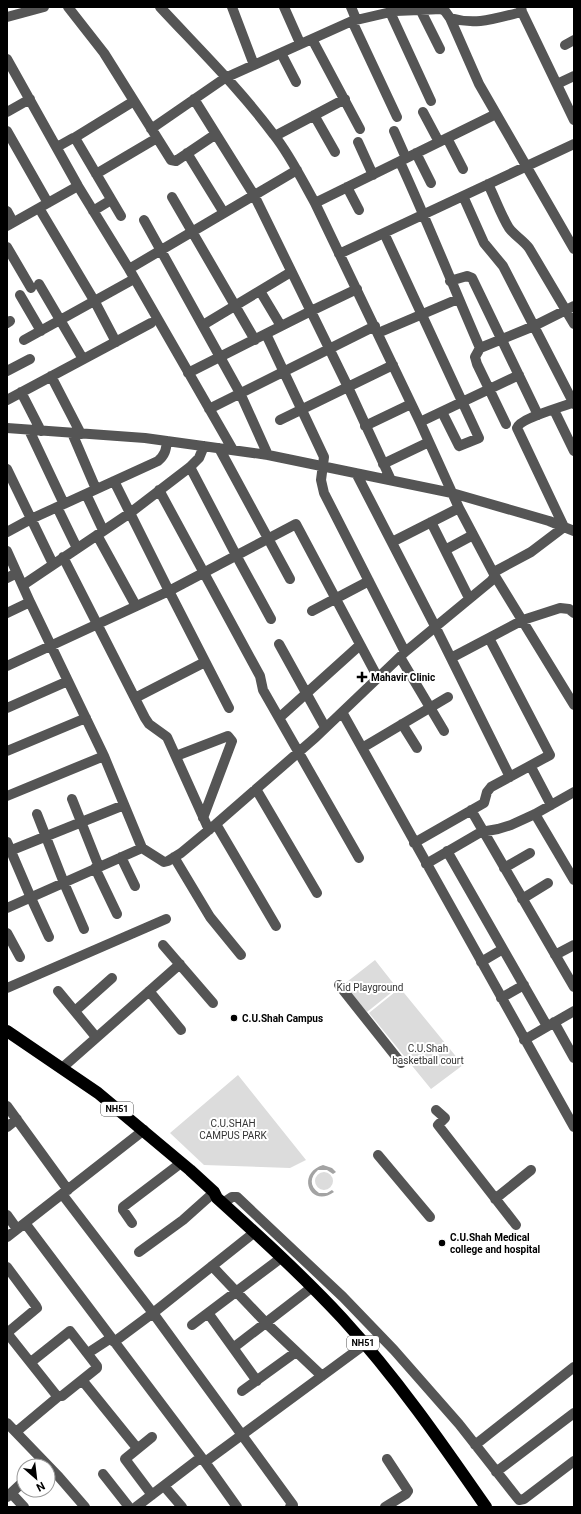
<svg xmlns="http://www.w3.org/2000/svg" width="581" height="1514" font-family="Roboto,sans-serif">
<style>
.green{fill:#dcdcdc}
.water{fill:#a3a3a3}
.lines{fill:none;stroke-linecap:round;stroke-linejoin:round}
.minor{stroke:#555;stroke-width:10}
.highway{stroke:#000;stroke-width:12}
.poi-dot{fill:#000;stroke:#fff;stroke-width:1.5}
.labels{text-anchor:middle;stroke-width:4;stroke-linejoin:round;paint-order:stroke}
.shield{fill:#fff;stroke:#4c4c4c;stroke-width:1}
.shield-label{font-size:9px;font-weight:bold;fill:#000}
.poi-label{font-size:10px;font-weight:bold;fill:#000;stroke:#fff;text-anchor:start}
.park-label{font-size:10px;fill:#333;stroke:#fff}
</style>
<rect width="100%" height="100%" fill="#fff"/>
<path class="green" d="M 375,960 L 397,988 L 367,1012 L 343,985 Z
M 400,988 L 463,1065 L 431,1089 L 369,1013 Z
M 238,1075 L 306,1160 L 290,1168 L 204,1165 L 170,1133 Z
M315 1181a9 9 0 1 1 18 0a9 9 0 1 1-18 0Z"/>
<path class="water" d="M 323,1165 L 332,1168 L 336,1172 L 333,1174 L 327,1170 L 318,1170 C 310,1177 309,1186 319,1193 L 327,1193 L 332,1190 L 334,1192 C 311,1209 295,1174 323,1165 Z"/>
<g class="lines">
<path class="minor" d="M 68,7 L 104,53 L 171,160 L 176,161 L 216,134
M 232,7 L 254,65
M 284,7 L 300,43
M 351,7 L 356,19
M 419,7 L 440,49
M 521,7 L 522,12 L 574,120
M 390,12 L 431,101
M 7,17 L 44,7
M 450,18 L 479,84 L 574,249
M 352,21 L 397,117
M 312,39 L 360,129
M 565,45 L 574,40
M 281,53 L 296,82
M 7,59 L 78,186 L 129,269 L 233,450
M 557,84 L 574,76
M 194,99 L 254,195 L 348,387 L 391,480
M 7,112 L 30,99
M 423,112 L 439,142
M 314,115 L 335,152
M 151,129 L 225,78 L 352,21 L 395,11 L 420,10 L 441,9 L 445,11 L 450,18 C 477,26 496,18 522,12
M 7,131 L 48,203
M 394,131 L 406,158
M 275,136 L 345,99
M 74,138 L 134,101
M 447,138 L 463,169
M 358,142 L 373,175
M 57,147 L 73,138 L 75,138 L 121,216
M 187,153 L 224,213
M 416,153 L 431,183
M 400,162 C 428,223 453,286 480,348
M 96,174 L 157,138
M 488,184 C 495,198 501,215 509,228 C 515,236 523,240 529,248 L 574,324
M 347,187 L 359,210
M 463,196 L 484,243 L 503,266 L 574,404
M 172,197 L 255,340
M 315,203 L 496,114
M 39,208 L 95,302 L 116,342
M 7,211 L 13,222
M 93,211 L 111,200
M 144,220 L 240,393 L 268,455
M 7,226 L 78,186
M 384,233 L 479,438 L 459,446 L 442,412
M 7,247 L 31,288
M 339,254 L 574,144
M 129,269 L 297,170
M 450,281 L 467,276 L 472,278 L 538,415
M 39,284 L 83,359
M 260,291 L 281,326
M 20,295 L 41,331
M 7,323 L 10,321
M 203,325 L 291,272
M 378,333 L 458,299
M 266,334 L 324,457 L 321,480 L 324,493 L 405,652
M 24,340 L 134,279
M 7,371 L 30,359
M 188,373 L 311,311 L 357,289
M 51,376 L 81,434
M 21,392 L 41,431
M 7,400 L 151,323
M 209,409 L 375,326
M 554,410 L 574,451
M 280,420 L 393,365
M 420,422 L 519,375
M 506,424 L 477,364 L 475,357 L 480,348 L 534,326 L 574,306
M 365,426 L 411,404
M 7,428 L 145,438 L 268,455 L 452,493 L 549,521 L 574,531
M 29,430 L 64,504
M 72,433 L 96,489
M 219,448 L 290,579
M 383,464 L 429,442
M 190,467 L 236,555 L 271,619
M 7,469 L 53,564
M 356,473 L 436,628 L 510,777
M 114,481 L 169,591 L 229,708
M 159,490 L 260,676 L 263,690 L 359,858
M 86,494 L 103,530
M 57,507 L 77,548
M 431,522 L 469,598
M 7,532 L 31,519 L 158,461 C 165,455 166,450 167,441
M 97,535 L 136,606
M 392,542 L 459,508
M 445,550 L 473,535
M 7,551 L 30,602
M 63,557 L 145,718 L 149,724 L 167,737 L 209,830
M 494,572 L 531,552 L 564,527 L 517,428 C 520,418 563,407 574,402
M 495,576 L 574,705
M 7,578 L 17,573
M 23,585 L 130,513 L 190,467 L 199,458 L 204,446
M 312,611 L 369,581
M 7,613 L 30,602 L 104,756 L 142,848
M 279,644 L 325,727
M 400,657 L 444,731
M 451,658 L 523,620 L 560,608 L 569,609 L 574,613
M 7,666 L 169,591 L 296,524 L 378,678
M 135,698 L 205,662
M 7,708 L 68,681
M 342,712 L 574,1127
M 279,718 L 360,645
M 402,724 L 417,748
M 362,748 L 448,697
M 7,751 L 86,718
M 176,756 L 228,736 L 232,741 L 203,818
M 531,767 L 551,805
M 256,789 L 317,893
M 7,796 L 104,756
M 72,799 L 99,867
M 471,810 L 574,987
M 37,814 L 64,883 L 84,929
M 535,814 L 574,880
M 216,824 L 276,926
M 7,842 L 31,898 L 49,937
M 414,843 L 484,803 L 487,792 L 491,787 L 550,755 L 489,638
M 447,851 L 547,1026
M 7,852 L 124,805
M 121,857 L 135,886
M 174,857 L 210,917 L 241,955
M 426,864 L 481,832 L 498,829 L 511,825 L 535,814 L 574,792
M 95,868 L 117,914
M 504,868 L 530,853
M 522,899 L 548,883
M 7,908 L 142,848 L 164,862 L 168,861 L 181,853 L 216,824 L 316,737 L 405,652 L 491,581 L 495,576 L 459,508 L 420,422 L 315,203 C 302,180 290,155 274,135 C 240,89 199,49 160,7
M 7,933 L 20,957
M 163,945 L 213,1003
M 555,955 L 574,945
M 481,962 L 503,949
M 339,985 L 401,1063
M 7,988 L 166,919
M 58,991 L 96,1037
M 149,991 L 181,1030
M 501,998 L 524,985
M 75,1011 L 112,978
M 554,1022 L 574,1058
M 524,1040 L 574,1011
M 62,1068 L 180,964
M 7,1106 L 68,1190
M 436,1110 L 445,1118 L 438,1125 L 516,1225
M 7,1127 L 17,1119
M 378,1155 L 430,1217
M 62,1194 L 153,1313 L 293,1505 L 290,1507
M 495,1199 L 531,1170
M 223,1203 L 232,1197 L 237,1197 L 343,1297 L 394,1350 L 459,1424 L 519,1500 L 524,1499 L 574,1461
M 7,1215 L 17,1229
M 25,1223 L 205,1462 L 364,1345
M 132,1223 L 123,1210 L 123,1207 L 177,1166
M 7,1237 L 144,1130
M 139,1252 L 183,1220 L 211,1195
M 212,1266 L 266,1323 L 322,1376
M 7,1267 L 36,1306 L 37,1308 L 7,1333
M 208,1313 L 257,1381
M 192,1325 L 281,1258
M 7,1333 L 57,1396 L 62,1396 L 97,1368 L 97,1366 L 70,1331 L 31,1362
M 114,1342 L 153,1313 L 255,1232
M 233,1348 L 311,1288
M 88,1353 L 111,1338
M 82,1380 L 137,1448
M 242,1391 L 296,1352
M 7,1423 L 59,1477 L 85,1507
M 16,1432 L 59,1396
M 152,1437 L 125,1459 L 152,1495
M 475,1445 L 574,1367
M 205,1462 L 237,1507
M 496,1472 L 574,1413
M 103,1474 L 129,1507
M 164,1486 L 182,1507
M 11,1493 L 24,1507
M 7,1497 L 24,1481
M 136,1507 L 200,1458
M 385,1507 L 406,1494 L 408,1491 L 387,1459"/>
<path class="highway" d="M 7,1031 L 98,1093 L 190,1170 L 214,1192 L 217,1198 C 260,1237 303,1276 342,1318 C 396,1377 441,1442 486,1507"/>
</g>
<g class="poi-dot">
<path d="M360 671h4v4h4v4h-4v4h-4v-4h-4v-4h4z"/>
<circle cx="234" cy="1018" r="4"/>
<circle cx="442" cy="1243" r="4"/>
</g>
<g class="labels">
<g class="shield">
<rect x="101" y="1102" width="32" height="14" rx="3"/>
<rect x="347" y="1336" width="32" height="14" rx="3"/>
</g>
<g class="shield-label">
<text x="117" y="1112">NH51</text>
<text x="363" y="1346">NH51</text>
</g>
<g class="poi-label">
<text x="371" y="681">Mahavir Clinic</text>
<text x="242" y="1022">C.U.Shah Campus</text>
<text x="450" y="1241">C.U.Shah Medical<tspan x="450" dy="12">college and hospital</tspan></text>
</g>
<g class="park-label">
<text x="370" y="991">Kid Playground</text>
<text x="428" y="1052">C.U.Shah<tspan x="428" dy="12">basketball court</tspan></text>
<text x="233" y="1127">C.U.SHAH<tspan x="233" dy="12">CAMPUS PARK</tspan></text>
</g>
</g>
<rect width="581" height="1514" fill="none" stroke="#000000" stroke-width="16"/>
<g transform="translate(36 1478) rotate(152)"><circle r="19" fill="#ffffff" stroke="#999999"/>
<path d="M0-3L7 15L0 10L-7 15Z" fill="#000000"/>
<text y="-6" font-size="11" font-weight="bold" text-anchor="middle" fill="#000000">N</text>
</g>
</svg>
